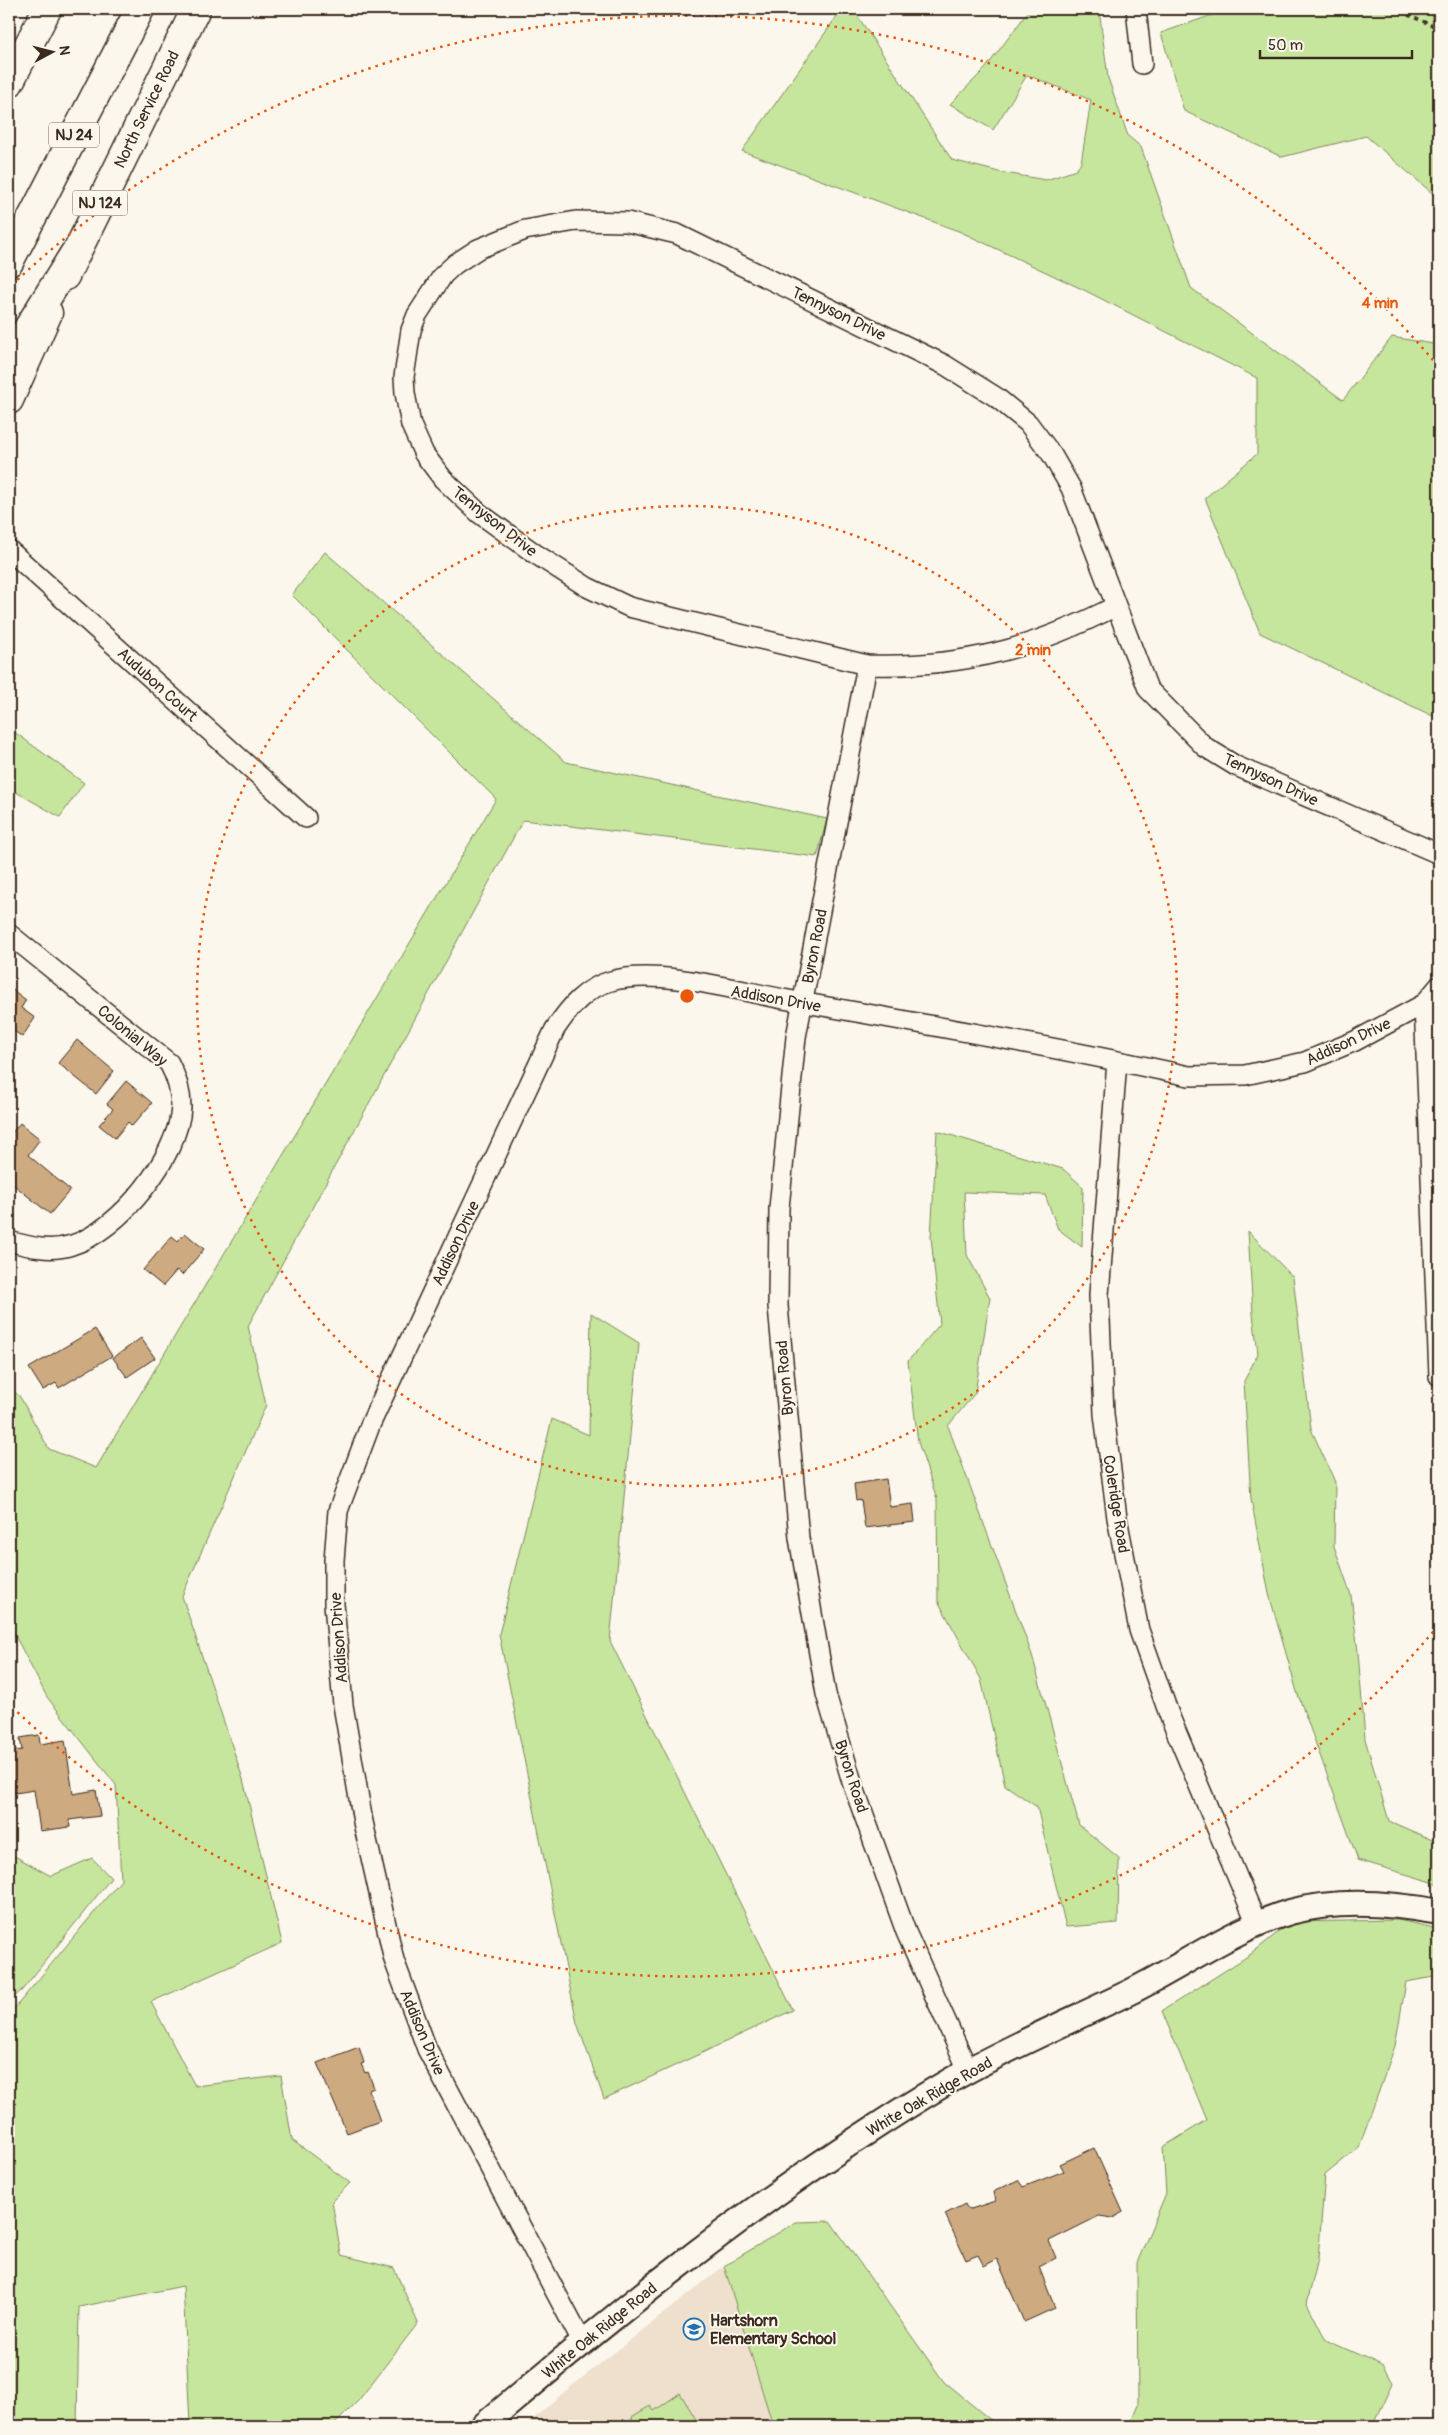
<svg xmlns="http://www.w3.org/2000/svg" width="1448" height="2435" font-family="Pangolin,sans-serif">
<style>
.built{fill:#eee0cc}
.green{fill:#c6e69e;stroke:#80885e}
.building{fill:#ceaa81;stroke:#3b2a1e}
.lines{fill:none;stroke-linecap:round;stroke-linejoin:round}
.minor-casing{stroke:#3b2a1e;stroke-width:22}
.tertiary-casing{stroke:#3b2a1e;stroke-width:28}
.primary-casing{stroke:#3b2a1e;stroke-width:31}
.motorway-casing{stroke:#3b2a1e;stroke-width:31}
.path{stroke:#3b2a1e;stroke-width:3;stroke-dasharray:4 4;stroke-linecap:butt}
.minor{stroke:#fbf7ec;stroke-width:19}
.tertiary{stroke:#fbf7ec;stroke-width:24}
.primary{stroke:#fbf7ec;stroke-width:28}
.motorway{stroke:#fbf7ec;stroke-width:28}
.ring{fill:none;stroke:#e8590c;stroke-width:2.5;stroke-dasharray:2.5 5}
.labels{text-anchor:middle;stroke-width:4;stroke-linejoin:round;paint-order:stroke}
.shield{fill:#fbf7ec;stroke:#75685c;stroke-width:1}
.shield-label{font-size:15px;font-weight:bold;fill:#3b2a1e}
.street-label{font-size:16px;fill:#3b2a1e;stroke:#fbf7ec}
.poi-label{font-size:16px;font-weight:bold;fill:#3b2a1e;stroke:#fbf7ec;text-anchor:start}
.centre{fill:#e8590c;stroke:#fbf7ec;stroke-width:2.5}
.ring-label{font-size:15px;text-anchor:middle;font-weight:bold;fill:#e8590c;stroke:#fbf7ec;stroke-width:4;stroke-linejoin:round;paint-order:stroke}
</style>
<rect width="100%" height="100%" fill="#fbf7ec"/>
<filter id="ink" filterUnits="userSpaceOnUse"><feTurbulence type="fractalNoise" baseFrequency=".02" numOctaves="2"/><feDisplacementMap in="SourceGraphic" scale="10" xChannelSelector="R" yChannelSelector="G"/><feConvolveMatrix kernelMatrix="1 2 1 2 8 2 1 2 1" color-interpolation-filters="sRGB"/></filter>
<g filter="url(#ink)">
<path class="built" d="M 724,2266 L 773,2426 L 525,2426 L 563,2393 Z"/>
<path class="green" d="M 842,9 L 853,9 L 952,160 L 999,172 L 1046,180 L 1076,170 L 1081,163 L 1091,100 L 1027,75 L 993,130 L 950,104 L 985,69 L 1030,9 L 1099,9 L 1108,78 L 1128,136 L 1141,147 L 1191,288 L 1343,400 L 1392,337 L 1439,345 L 1439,719 L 1260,633 L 1205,498 L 1257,454 L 1257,378 L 1084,290 L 961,232 L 742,151 Z
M 1229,9 L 1439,9 L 1439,199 L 1366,136 L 1282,157 L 1184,111 L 1161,33 Z
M 325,552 L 566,762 L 827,819 L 817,857 L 523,820 L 248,1326 L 266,1405 L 182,1596 L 243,1779 L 282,1943 L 151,2002 L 195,2086 L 281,2076 L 292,2140 L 350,2183 L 332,2201 L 341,2255 L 394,2268 L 418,2323 L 358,2401 L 333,2426 L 180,2426 L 190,2424 L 183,2286 L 79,2307 L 77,2426 L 9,2426 L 9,2015 L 121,1880 L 116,1785 L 47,1697 L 9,1624 L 9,1386 L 20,1397 L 49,1449 L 96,1468 L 496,799 L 292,595 Z
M 9,728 L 84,783 L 60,817 L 9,788 Z
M 937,1131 L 1063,1169 L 1083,1187 L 1082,1247 L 1058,1229 L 1045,1195 L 964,1192 L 967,1255 L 990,1298 L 975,1393 L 948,1426 L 1032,1655 L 1079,1825 L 1119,1858 L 1118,1923 L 1066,1927 L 1037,1807 L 1005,1785 L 981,1679 L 938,1601 L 937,1499 L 918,1442 L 908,1361 L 940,1324 L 931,1237 Z
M 1248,1231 L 1293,1277 L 1311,1429 L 1335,1482 L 1334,1546 L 1351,1595 L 1358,1652 L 1365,1739 L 1389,1821 L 1439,1843 L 1439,1884 L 1358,1860 L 1297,1692 L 1269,1594 L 1251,1499 L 1244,1381 L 1258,1354 L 1253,1314 Z
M 591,1313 L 639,1343 L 610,1641 L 793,2010 L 604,2099 L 577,2023 L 499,1634 L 552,1419 L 589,1435 Z
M 9,1853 L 51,1876 L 92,1858 L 111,1878 L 23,1989 L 9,2002 Z
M 1398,1920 L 1439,1929 L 1439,1976 L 1406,1982 L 1395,2046 L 1359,2147 L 1325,2175 L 1318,2259 L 1307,2303 L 1326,2340 L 1384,2366 L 1393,2383 L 1373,2426 L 1129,2426 L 1138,2404 L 1137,2263 L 1166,2193 L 1163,2147 L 1207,2120 L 1162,2011 L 1251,1954 L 1291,1922 Z
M 830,2221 L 944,2382 L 998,2426 L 773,2426 L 724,2266 L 796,2222 Z
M 680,2393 L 700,2426 L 629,2426 L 633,2416 L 650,2406 L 654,2411 Z"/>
<path class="building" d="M 9,987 L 26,1000 L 21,1008 L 35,1018 L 22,1037 L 9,1027 Z
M 77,1040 L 114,1071 L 96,1094 L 58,1063 Z
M 126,1081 L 152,1103 L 132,1126 L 128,1122 L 115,1138 L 99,1125 L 113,1109 L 107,1104 Z
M 20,1123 L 40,1139 L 28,1155 L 70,1190 L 50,1214 L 9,1181 L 9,1136 Z
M 185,1233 L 204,1249 L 182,1275 L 177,1270 L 163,1286 L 143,1270 L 172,1236 L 178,1241 Z
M 9,1306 L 15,1308 L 9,1322 Z
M 95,1329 L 112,1356 L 59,1388 L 56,1383 L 43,1390 L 29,1368 Z
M 141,1338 L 155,1358 L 127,1377 L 113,1358 Z
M 886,1479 L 890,1507 L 913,1504 L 915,1522 L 865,1528 L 861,1500 L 856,1501 L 854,1484 Z
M 39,1735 L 40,1744 L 65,1740 L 73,1794 L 96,1790 L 100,1816 L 69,1820 L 70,1827 L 40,1831 L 34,1790 L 9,1794 L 9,1752 L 22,1750 L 20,1738 Z
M 359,2047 L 364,2063 L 361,2064 L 365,2073 L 368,2072 L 374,2088 L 369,2090 L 380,2121 L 347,2133 L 317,2063 Z
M 1094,2148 L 1123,2212 L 1113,2218 L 1099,2216 L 1049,2241 L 1056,2258 L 1039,2267 L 1055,2308 L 1024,2322 L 997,2259 L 984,2266 L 978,2255 L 966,2260 L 945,2214 L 965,2204 L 968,2210 L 995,2201 L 993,2192 L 1018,2180 L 1023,2187 L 1064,2171 L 1060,2164 Z"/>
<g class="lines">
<g class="minor-casing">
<path id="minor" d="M 1136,9 L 1142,64
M 9,550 L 306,818
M 1116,606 C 1032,649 962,668 867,665 L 629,607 L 587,587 L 534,553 L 479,513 L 443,479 L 424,454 L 411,425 L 405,393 L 404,377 L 411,330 L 417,315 L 443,275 L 455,264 L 478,249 L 525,230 L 576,221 L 627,222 L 677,234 L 945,365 L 996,397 L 1028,423 L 1052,455 L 1071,488 L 1148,689 L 1205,747 L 1236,766 L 1439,854
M 867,665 L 796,1037 L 779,1208 L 778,1306 L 799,1538 L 826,1694 L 852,1782 L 906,1932 L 968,2070
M 9,934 L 169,1063 C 176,1076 181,1092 181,1107 C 179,1156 119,1231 72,1245 C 51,1252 30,1247 9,1241
M 1424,1004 L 1439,1376
M 1117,1061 L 1099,1295 L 1104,1414 L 1117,1518 L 1139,1630 L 1170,1717 L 1257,1924
M 582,2342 L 427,2049 L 394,1960 L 363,1822 L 343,1705 L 334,1604 L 334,1560 L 338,1511 L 371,1423 L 555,1029 C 570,1007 585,988 611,981 C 657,968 736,990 783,999 C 919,1023 1055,1047 1189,1076 L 1245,1075 L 1305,1062 L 1355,1041 L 1424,1004 L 1439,986"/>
</g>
<g class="tertiary-casing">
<path id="tertiary" d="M 483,2426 C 607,2321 732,2219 869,2131 C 901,2110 934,2089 969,2070 C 1021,2042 1076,2018 1130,1992 C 1183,1966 1232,1929 1290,1912 C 1337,1899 1391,1903 1439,1912"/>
</g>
<g class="primary-casing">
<path id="primary" d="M 65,276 L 196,9
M 9,400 L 48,313"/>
</g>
<g class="motorway-casing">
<path id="motorway" d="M 9,83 L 47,9
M 9,262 L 140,9
M 9,359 L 74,254"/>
</g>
<path class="path" d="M 1393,9 L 1439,28"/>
<use href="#minor" class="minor"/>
<use href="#tertiary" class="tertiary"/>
<use href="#primary" class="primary"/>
<use href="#motorway" class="motorway"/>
</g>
</g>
<g class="ring">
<circle cx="687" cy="996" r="490"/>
<path d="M1438 1626A980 980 0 0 1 12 1707M12 285A980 980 0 0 1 1438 366"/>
</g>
<defs>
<g id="school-ring" transform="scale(1.125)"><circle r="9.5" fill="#fbf7ec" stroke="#1f6fb2" stroke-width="1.5"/><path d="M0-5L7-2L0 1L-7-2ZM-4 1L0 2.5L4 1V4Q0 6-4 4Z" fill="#1f6fb2"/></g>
</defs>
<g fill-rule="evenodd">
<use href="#school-ring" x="694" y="2329"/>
</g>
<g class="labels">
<g class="shield">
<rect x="49" y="122.5" width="50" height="25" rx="4"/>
<rect x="72.5" y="190.5" width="55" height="25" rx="4"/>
</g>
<g class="shield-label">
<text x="74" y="140">NJ 24</text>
<text x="100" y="208">NJ 124</text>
</g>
<g class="street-label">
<text transform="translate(146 109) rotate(-64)" y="6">North Service Road</text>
<text transform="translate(839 313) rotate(26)" y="6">Tennyson Drive</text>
<text transform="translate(495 521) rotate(38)" y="6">Tennyson Drive</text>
<text transform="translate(158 684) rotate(42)" y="6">Audubon Court</text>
<text transform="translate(1271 779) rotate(25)" y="6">Tennyson Drive</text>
<text transform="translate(814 946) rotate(-79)" y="6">Byron Road</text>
<text transform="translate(776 998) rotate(10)" y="6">Addison Drive</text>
<text transform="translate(133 1035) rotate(40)" y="6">Colonial Way</text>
<text transform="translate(1348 1041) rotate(-25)" y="6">Addison Drive</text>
<text transform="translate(455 1243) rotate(-65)" y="6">Addison Drive</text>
<text transform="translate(784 1378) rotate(-95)" y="6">Byron Road</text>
<text transform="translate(1117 1504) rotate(81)" y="6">Coleridge Road</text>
<text transform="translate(338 1638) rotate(-94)" y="6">Addison Drive</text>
<text transform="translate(852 1776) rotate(72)" y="6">Byron Road</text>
<text transform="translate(423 2032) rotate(67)" y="6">Addison Drive</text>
<text transform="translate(929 2096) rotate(-30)" y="6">White Oak Ridge Road</text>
<text transform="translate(599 2330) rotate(-39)" y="6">White Oak Ridge Road</text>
</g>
<g class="poi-label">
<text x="710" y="2326">Hartshorn<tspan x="710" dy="18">Elementary School</tspan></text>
</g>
</g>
<circle cx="687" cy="996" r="8" class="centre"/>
<g class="ring-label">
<text x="1380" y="308">4 min</text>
<text x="1033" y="655">2 min</text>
</g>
<rect width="1448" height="2435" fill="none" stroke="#fbf7ec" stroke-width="30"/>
<rect x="15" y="15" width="1418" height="2405" fill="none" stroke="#3b2a1e" stroke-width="2" filter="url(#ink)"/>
<g transform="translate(52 52) rotate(83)" stroke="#fbf7ec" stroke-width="4" paint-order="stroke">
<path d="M0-4L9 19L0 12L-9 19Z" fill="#3b2a1e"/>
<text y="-8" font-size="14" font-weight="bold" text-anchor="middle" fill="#3b2a1e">N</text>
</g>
<path d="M1260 50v8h152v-8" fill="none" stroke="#3b2a1e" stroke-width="2.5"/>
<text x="1268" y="50" font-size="15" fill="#3b2a1e" stroke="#fbf7ec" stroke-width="4" paint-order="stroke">50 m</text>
</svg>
